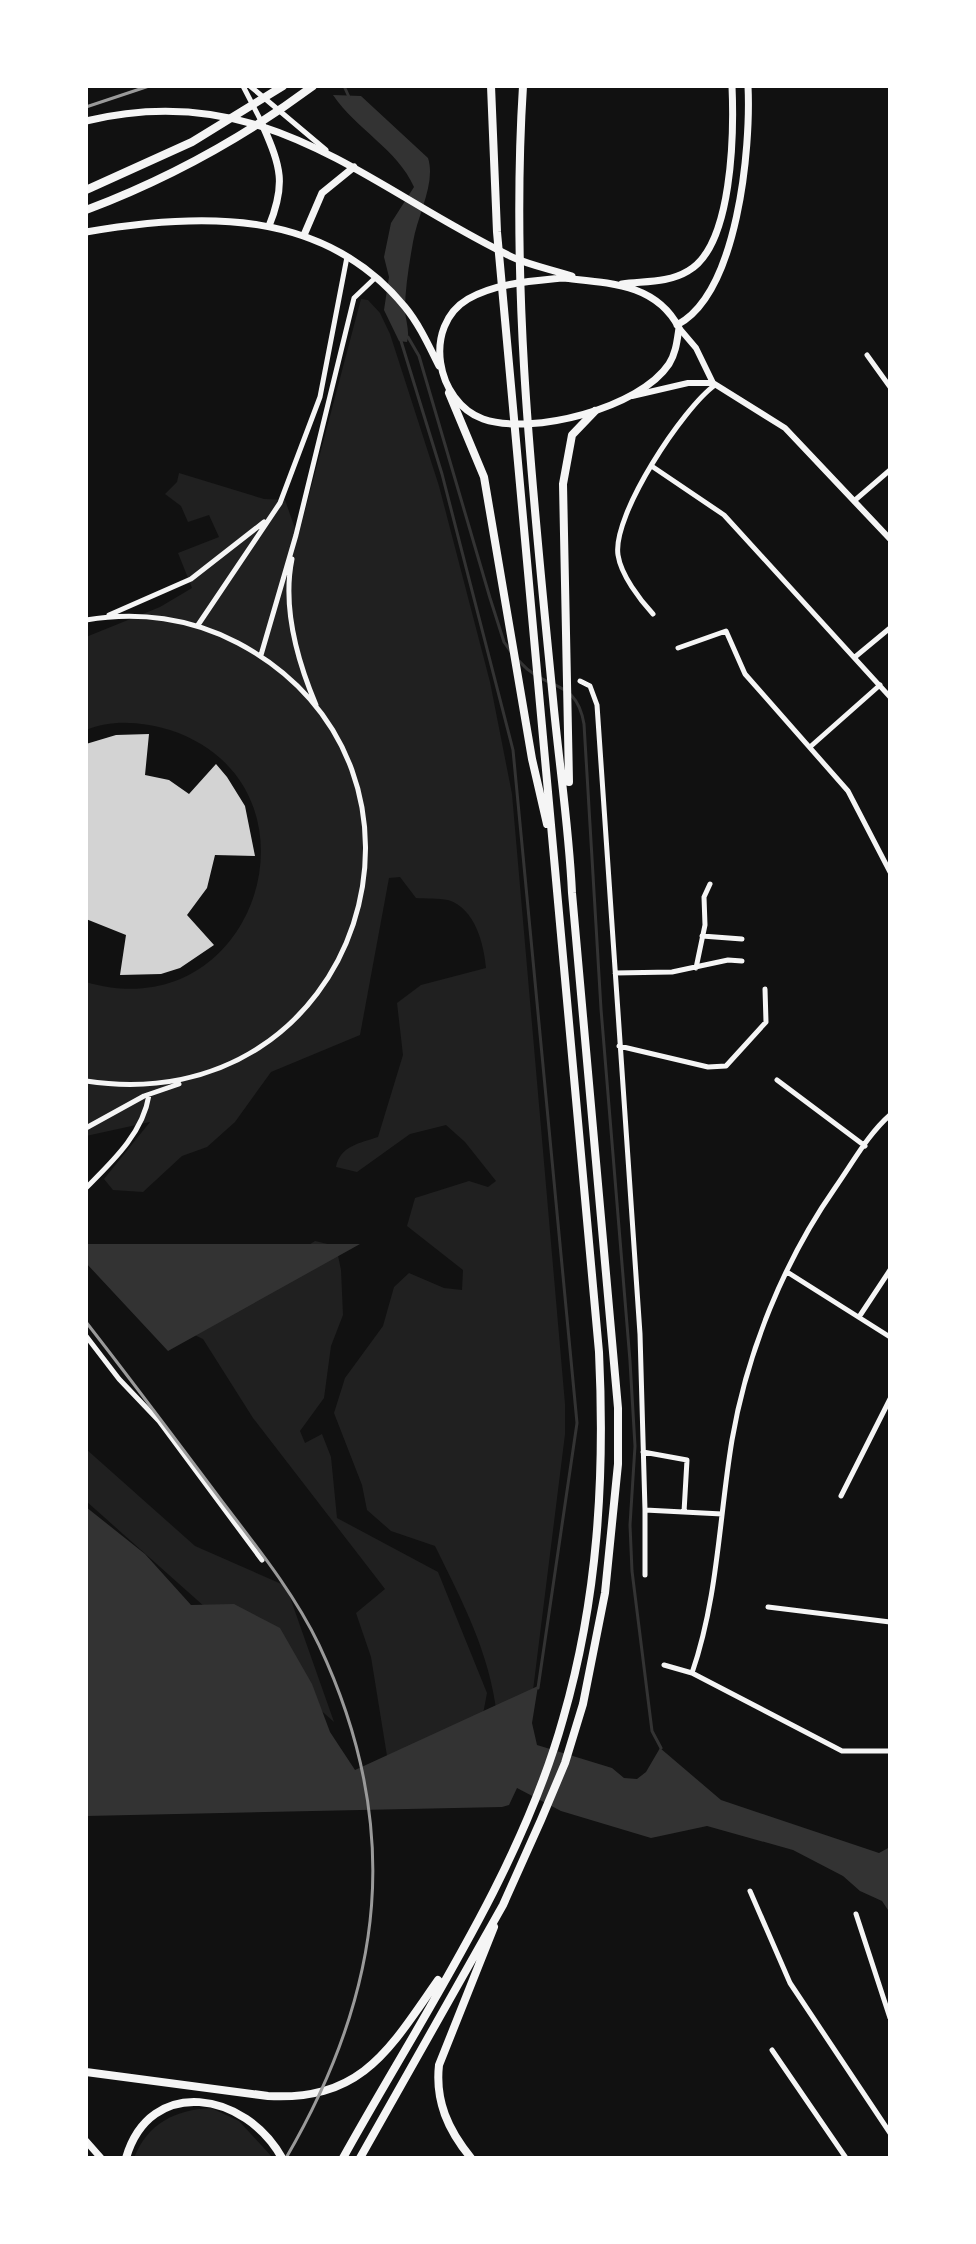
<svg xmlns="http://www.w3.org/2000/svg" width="976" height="2244" font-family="'IBM Plex Serif',serif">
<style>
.green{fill:#202020}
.water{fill:#333}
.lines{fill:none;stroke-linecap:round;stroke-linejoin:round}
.stream{stroke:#333;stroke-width:3}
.building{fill:#d3d3d3}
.minor{stroke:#f5f5f5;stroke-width:5}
.tertiary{stroke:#f5f5f5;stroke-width:6}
.primary{stroke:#f5f5f5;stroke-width:7}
.motorway{stroke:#f5f5f5;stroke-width:8}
.rail{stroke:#9a9a9a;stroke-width:3}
</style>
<rect width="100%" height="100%" fill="#111"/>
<path class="green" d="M 361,299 L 368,300 L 380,313 L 390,334 L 439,486 L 490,682 L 512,794 L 565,1404 L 565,1434 L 533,1690 L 497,1715 C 489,1651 463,1603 435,1546 L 391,1531 L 367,1510 L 362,1485 L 334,1413 L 345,1378 L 383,1326 L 394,1287 L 409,1273 L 444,1288 L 462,1290 L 463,1270 L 407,1226 L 415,1198 L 469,1181 L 488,1187 L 496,1181 L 465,1142 L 446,1125 L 410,1134 L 357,1172 L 336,1167 C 340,1146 360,1143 378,1137 L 403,1055 L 397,1003 L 421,985 L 486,968 C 484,944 475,908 448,900 C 438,898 426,899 416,898 L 400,877 L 389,878 L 360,1035 L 271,1072 L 235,1122 L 207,1147 L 182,1156 L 143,1192 L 113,1190 L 104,1179 L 150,1122 L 86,1136 L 86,982 C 258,1033 334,784 170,730 C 143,722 112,719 86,730 L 86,637 L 160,607 L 192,588 L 178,553 L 219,537 L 209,515 L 188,522 L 181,506 L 165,494 L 177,482 L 179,473 L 264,499 L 285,500 L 298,537 Z
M 315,1241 L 336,1246 L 341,1270 L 343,1315 L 331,1346 L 324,1398 L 300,1431 L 305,1443 L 322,1434 L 331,1457 L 337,1518 L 438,1572 L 487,1693 L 483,1714 L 388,1762 L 371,1657 L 356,1613 L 385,1589 L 253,1418 L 203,1339 L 182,1329 Z
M 86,1449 L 195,1546 L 286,1586 L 334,1722 L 86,1501 Z
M 211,2108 L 239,2121 L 273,2158 L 134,2158 C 148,2123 175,2110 211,2108 Z"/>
<path class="water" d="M 333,95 L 361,96 L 428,158 C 436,183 418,214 413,242 C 409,265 405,288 405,311 C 406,322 410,332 407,342 L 399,341 L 384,310 L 389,277 L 384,257 L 391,223 L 414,187 C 398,150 356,129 333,95 Z
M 86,1244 L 360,1244 L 168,1351 L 86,1263 Z
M 86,1507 L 145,1554 L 191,1605 L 234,1604 L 280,1628 L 312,1684 L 330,1732 L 355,1770 L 538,1686 L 532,1723 L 537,1745 L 612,1768 L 624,1778 L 637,1779 L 646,1772 L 660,1748 L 721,1800 L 879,1853 L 890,1847 L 890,1913 L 882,1901 L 860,1891 L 843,1876 L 793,1850 L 707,1826 L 651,1838 L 561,1811 L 517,1788 L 509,1805 L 502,1807 L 86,1816 Z"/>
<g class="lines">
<path class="stream" d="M 344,86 L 349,97
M 408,337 L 419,356 L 490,598 L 504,642 L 511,652
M 401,341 L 442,474 L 513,750 L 577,1423 L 538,1688
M 519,661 C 547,693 576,677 584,724 L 601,1009 L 630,1361 L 635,1446 L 630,1525 L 632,1571 L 652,1731 L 661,1748"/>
</g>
<path class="building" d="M 149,734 L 145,775 L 169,780 L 189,794 L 216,764 L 227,777 L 245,806 L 255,856 L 215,855 L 207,888 L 187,915 L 214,945 L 180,968 L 161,974 L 120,975 L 126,935 L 86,919 L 86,744 L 116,735 Z"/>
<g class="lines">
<path class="minor" d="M 243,86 L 261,121
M 250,86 L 326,150
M 867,355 L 890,387
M 653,467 L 724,515 L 890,697
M 854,501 L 890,470
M 292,559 C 282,608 297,660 316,705
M 653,614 C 640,600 621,575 618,555 C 612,515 683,408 715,385
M 109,615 L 191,579 L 264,522
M 86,620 C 138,611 191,618 238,643 C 472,767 362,1123 86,1081
M 198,625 L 280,503 L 320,397 L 347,257
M 678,648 L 726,631 L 745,674 L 848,791 L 890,872
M 261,655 L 296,535 L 354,298 L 375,278
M 855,657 L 890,628
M 580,681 L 590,686 L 597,705 L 640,1334 L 645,1510 L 722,1514
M 810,747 L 880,685
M 702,936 L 742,939
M 696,968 L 705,925 L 704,897 L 710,884
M 615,973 L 672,972 L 728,960 L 742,961
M 619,1046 L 708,1067 L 726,1066 L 766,1022 L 765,989
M 777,1080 L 865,1146
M 86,1128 L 144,1096 L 179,1084
M 86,1188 C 113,1161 143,1133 149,1095
M 787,1272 L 890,1337
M 859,1317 L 890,1270
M 86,1336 L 119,1379 L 159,1421 L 262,1560
M 643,1452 L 687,1460 L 684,1512
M 841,1496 L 890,1399
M 645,1575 L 645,1510
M 768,1607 L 890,1622
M 664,1665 L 692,1673 L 842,1751 L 890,1751
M 692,1673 C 718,1598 719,1518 732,1440 C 747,1352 784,1261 835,1188 C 852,1164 868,1134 890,1115
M 750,1891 L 790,1983 L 890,2133
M 856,1914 L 890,2018
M 772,2050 L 846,2158"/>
<path class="tertiary" d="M 679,328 L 696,348 L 713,383
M 632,396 L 688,383 L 713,383 L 785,428 L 890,539"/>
<path class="primary" d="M 86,121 C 264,78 363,184 508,255 C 527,265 551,269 572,276
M 263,126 C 281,167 286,184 269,226
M 86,232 C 201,212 324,208 405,307 C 419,324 429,346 439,366
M 304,235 L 322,193 L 354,167
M 563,278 C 608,283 656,283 679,328 C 677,341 676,353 669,364 C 640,408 532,436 483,419 C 436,402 422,326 468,299 C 496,283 532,281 563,278 Z
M 622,284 C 645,281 668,283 688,271 C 733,246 734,132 732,86
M 677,325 C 738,293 751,148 748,86
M 86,2141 L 101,2158"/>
<path class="motorway" d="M 86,190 L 192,142 L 283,86
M 86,210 C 168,179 243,138 313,86
M 449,393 L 484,477 L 532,759 L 547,824
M 569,782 L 563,484 L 572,435 L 595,411
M 86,2072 L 268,2096 C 362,2101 389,2050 438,1980
M 126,2158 C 150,2075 246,2092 282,2158
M 343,2158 C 420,2019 520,1873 563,1719 C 598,1598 605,1477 599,1352 L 497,232 L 491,86
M 360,2158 L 503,1905 L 541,1820 L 565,1763 L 583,1704 L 605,1593 L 618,1464 L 618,1408 L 572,893 C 569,827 559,764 553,699 C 533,495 510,291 523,86
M 471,2158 C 448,2130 435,2101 439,2065 L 494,1927"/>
<path class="rail" d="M 86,107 L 149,86
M 86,1322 C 132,1381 176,1440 221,1500 C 256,1546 294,1593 319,1645 C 404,1826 385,1988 286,2158"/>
</g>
<rect width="976" height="2244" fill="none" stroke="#ffffff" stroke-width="176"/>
</svg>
